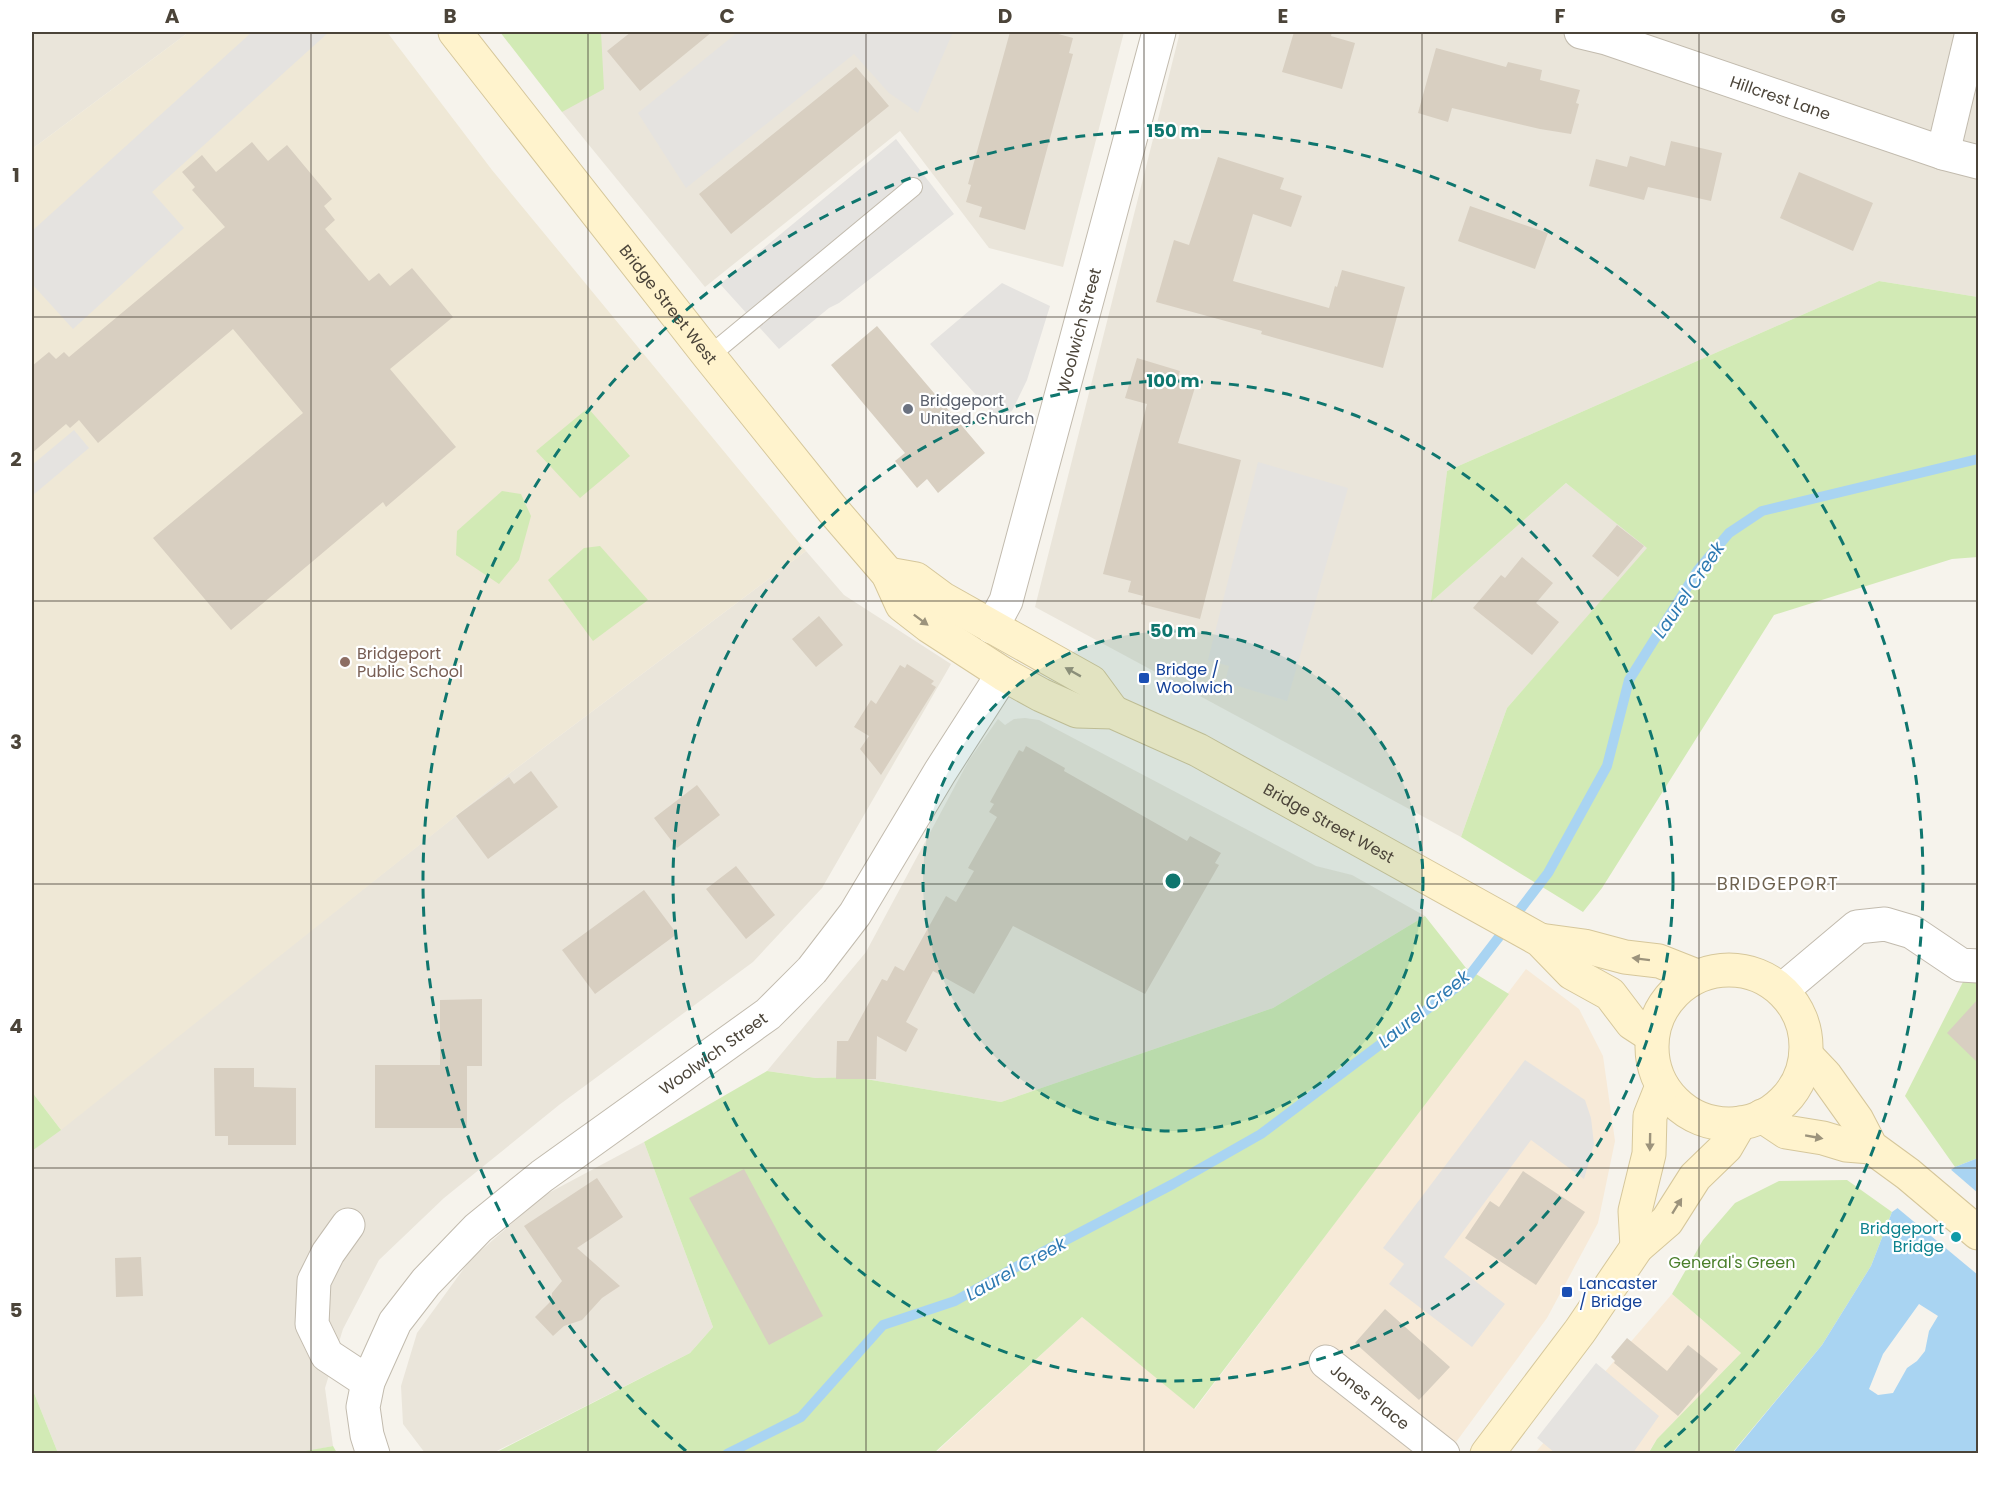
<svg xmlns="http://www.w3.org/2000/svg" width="2010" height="1485" font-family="Poppins,sans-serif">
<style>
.residential{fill:#eae5da}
.commercial{fill:#f7ead8}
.education{fill:#efe8d6}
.green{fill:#d2eab5}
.parking{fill:#e5e3e0}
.water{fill:#a9d4f2;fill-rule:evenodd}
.pier{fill:#f6f3ec}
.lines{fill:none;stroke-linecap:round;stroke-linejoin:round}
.stream{stroke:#a9d4f2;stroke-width:10}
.building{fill:#d8cfc1}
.service-casing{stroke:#c2bbae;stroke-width:20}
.minor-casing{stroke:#c2bbae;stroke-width:35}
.secondary-casing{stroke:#d6c79b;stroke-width:35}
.service{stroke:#fff;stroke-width:18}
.minor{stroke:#fff;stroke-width:33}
.secondary{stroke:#fff3cd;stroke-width:33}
.oneway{fill:#9c937c}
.grid{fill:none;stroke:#4b4439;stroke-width:1.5;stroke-opacity:0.55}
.ring{fill:none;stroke:#0f766e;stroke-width:3;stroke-dasharray:10 8}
.worship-dot{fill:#6b7280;stroke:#fff;stroke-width:2}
.education-dot{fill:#8d6e63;stroke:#fff;stroke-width:2}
.transit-dot{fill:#1a4fb4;stroke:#fff;stroke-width:2}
.culture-dot{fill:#0f9aa8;stroke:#fff;stroke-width:2}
.labels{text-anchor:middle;stroke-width:4.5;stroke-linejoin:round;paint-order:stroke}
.street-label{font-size:16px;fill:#4b4439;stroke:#fff}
.worship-label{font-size:16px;fill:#5b616d;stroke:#fff;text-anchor:start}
.education-label{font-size:16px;fill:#785e54;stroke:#fff;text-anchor:start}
.transit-label{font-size:16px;fill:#164399;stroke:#fff;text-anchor:start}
.culture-label{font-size:16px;fill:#0d838f;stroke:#fff;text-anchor:end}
.park-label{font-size:16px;fill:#4a7f2a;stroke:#fff}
.water-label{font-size:18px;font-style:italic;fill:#2e7ab2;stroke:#fff}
.neighbourhood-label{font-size:18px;letter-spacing:1.5px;fill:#6e6250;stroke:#fff}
.centre{fill:#0f766e;stroke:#fff;stroke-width:3}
.ring-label{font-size:18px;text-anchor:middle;font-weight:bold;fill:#0f766e;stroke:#fff;stroke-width:4.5;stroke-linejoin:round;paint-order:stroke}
.neatline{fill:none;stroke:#4b4439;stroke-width:2}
.grid-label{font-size:20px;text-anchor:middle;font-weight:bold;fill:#4b4439}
</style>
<rect width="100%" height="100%" fill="#f6f3ec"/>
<path class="residential" d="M 32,32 L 189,32 L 32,149 Z
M 598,32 L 1124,32 L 1063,267 L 989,248 L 900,131 L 705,287 L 562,112 Z
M 1180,32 L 1978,32 L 1978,297 L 1879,281 L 1447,471 L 1432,601 L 1566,483 L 1648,548 L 1507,708 L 1461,837 L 1035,607 Z
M 806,551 L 844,595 L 951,664 L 822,888 L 753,962 L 559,1105 L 444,1198 L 379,1260 L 343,1329 L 325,1388 L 333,1446 L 295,1454 L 58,1453 L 32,1388 L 32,1151 L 510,773 Z
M 1025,718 L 1039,720 L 1316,866 L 1352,875 L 1425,916 L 1273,1008 L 1001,1102 L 854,1077 L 816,1078 L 767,1071 L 866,952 L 969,760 L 998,719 L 1005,725 L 1014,719 Z
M 644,1142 L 713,1327 L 690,1353 L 493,1453 L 425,1453 L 403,1424 L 401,1386 L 417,1333 L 470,1260 L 543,1196 Z"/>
<path class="commercial" d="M 1526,969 L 1579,1009 L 1603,1056 L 1615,1141 L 1598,1223 L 1547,1318 L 1448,1453 L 934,1454 L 1082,1317 L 1195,1409 Z
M 1672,1294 L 1741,1353 L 1657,1439 L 1648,1453 L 1534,1454 Z"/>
<path class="education" d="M 189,32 L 387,32 L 492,170 L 806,551 L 510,773 L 61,1130 L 32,1092 L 32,149 Z"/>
<path class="green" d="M 500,32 L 601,32 L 604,89 L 562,112 Z
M 1879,281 L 1978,297 L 1978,557 L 1952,559 L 1774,615 L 1602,888 L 1583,912 L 1461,837 L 1507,708 L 1647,548 L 1566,483 L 1431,602 L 1447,471 Z
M 588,408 L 630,456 L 580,498 L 536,451 Z
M 502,491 L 521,494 L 531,516 L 519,560 L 499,584 L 456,555 L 457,531 Z
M 600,546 L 648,600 L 593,641 L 548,580 L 584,548 Z
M 1425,916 L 1466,968 L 1509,994 L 1194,1409 L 1082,1317 L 934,1453 L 493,1454 L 690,1353 L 713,1327 L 644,1142 L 767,1071 L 816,1078 L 854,1077 L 1001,1102 L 1273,1008 Z
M 1978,977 L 1978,1158 L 1955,1167 L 1905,1096 L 1965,978 Z
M 32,1092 L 61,1130 L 32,1151 Z
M 1847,1180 L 1892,1212 L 1871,1266 L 1822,1345 L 1732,1453 L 1648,1454 L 1657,1439 L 1741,1353 L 1672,1294 L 1703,1240 L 1735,1203 L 1779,1181 Z
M 32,1388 L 58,1453 L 32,1453 Z
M 333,1446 L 337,1453 L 295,1453 Z"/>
<path class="parking" d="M 252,32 L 329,32 L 152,192 L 184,228 L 73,329 L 32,284 L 32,231 Z
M 738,32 L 953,32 L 918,113 L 889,93 L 854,54 L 686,188 L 638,113 Z
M 896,139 L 954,214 L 839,303 L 829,308 L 779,349 L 720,284 Z
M 1002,283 L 1050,306 L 1027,380 L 1012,411 L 996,417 L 930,344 Z
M 74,430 L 89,448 L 32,496 L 32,465 Z
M 1258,462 L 1348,488 L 1287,701 L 1225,682 L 1229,666 L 1208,660 Z
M 1525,1060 L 1585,1100 L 1591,1118 L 1594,1144 L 1584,1179 L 1531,1140 L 1444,1257 L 1505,1304 L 1472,1347 L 1389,1284 L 1404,1264 L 1383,1248 Z
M 1596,1363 L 1659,1416 L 1633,1453 L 1555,1453 L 1537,1438 Z"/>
<path class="water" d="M 1978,1158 L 1978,1453 L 1732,1454 L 1822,1345 L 1871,1266 L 1892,1212 L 1955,1167 ZM 1919,1304 L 1938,1316 L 1929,1331 L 1925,1351 L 1917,1361 L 1907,1368 L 1893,1393 L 1878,1395 L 1869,1389 L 1883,1354 Z"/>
<path class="pier" d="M 1949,1168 L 1978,1193 L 1978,1275 L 1895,1206 Z"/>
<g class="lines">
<path class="stream" d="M 727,1454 L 801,1417 L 883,1325 L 955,1301 L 1041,1253 L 1173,1184 L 1261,1134 L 1466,980 L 1548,873 L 1607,766 L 1629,680 L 1698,570 L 1729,533 L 1762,511 L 1978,459"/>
</g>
<path class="building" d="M 631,32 L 712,32 L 640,91 L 607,51 Z
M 1010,32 L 1051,32 L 1073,38 L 1069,53 L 1073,54 L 1025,230 L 979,217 L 982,207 L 966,202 L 971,185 L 968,184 Z
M 1294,32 L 1332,32 L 1331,36 L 1355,43 L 1342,89 L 1282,72 Z
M 1436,48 L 1506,67 L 1508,62 L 1542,70 L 1540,80 L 1580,90 L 1576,103 L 1579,104 L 1571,134 L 1540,129 L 1452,108 L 1448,122 L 1418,113 Z
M 856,67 L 889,106 L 731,234 L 699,194 Z
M 1671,141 L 1722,153 L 1711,201 L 1648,187 L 1644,200 L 1589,186 L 1596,159 L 1627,167 L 1630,156 L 1665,166 Z
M 252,142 L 268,161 L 287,145 L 332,199 L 324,206 L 335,220 L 325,229 L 369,281 L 379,273 L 390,286 L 412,268 L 453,317 L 390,369 L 456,447 L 386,507 L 383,502 L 231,630 L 153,538 L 303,413 L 233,329 L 98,443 L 79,420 L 70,428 L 66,424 L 32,453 L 32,366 L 49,352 L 56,359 L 64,352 L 69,357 L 225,227 L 192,190 L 195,187 L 182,172 L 202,155 L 216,172 Z
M 1218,157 L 1284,178 L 1280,189 L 1302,196 L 1291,227 L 1253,214 L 1233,281 L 1329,308 L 1335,286 L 1337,287 L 1342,270 L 1405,287 L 1383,368 L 1261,334 L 1262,331 L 1156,302 L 1174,240 L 1189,245 Z
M 1799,172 L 1873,203 L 1853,251 L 1780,218 Z
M 1470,206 L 1548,233 L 1535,269 L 1458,241 Z
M 877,326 L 985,453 L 938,493 L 927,479 L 917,488 L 895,461 L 905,453 L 831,365 Z
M 1137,358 L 1180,371 L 1178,378 L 1196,384 L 1178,443 L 1241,460 L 1200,619 L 1141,604 L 1143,596 L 1128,592 L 1131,581 L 1103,574 L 1147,404 L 1125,398 Z
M 1617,525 L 1644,546 L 1618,577 L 1592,556 Z
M 1522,557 L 1553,583 L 1536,603 L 1559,622 L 1532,655 L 1473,608 L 1501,575 L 1505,578 Z
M 819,616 L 843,645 L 816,667 L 792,639 Z
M 907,664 L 934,681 L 931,684 L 936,687 L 881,775 L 860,749 L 869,736 L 854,727 L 871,700 L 876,704 L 900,665 L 905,668 Z
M 1026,746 L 1065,768 L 1064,771 L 1187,841 L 1190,836 L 1221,853 L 1215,863 L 1219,865 L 1145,994 L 1013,926 L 974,994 L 933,971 L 906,1022 L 918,1029 L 906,1052 L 877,1036 L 876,1079 L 836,1079 L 837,1041 L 848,1041 L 882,979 L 887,981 L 895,966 L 904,971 L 946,896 L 956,902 L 974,871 L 968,868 L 997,817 L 989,812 L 994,804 L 990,802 L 1019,750 L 1023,752 Z
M 531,771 L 558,807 L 488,859 L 456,816 L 509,777 L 514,784 Z
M 697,785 L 720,815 L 677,848 L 654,818 Z
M 736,866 L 775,915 L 746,939 L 706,889 Z
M 644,890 L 677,934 L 595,994 L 562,950 Z
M 482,999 L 482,1066 L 467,1066 L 467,1128 L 375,1128 L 375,1065 L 440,1065 L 440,1000 Z
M 1978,999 L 1978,1063 L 1947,1033 Z
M 214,1068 L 254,1068 L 254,1087 L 296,1088 L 296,1145 L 228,1145 L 228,1136 L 215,1136 Z
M 744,1169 L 823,1316 L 769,1345 L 689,1198 Z
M 1523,1171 L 1585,1212 L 1536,1285 L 1465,1238 L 1490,1201 L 1499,1207 Z
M 597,1178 L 623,1217 L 577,1248 L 620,1286 L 602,1298 L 582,1320 L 564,1326 L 553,1336 L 535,1317 L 551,1301 L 552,1293 L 562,1281 L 524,1226 Z
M 141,1257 L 143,1296 L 116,1297 L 115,1258 Z
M 1385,1309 L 1450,1367 L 1419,1400 L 1355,1343 Z
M 1627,1338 L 1667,1371 L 1688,1345 L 1718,1369 L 1678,1416 L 1614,1363 L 1615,1361 L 1611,1357 Z"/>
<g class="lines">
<g class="service-casing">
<path id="service" d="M 709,356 L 913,187"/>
</g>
<g class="minor-casing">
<g id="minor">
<path id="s1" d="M 1581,32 L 1606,38 L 1943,153 L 1978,162"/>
<path d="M 1943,153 L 1972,32"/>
<path id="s2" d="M 992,627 L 1006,601 L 1159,32"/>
<path d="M 1782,990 L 1857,927 L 1885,924 L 1912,932 L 1961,965 L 1978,966"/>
<path d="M 348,1225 L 328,1253 L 314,1281 L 312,1324 L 327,1355 L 368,1382"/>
<path id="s3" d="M 1326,1362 L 1443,1454"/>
<path id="s4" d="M 373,1454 L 367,1435 L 363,1407 L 368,1382 L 395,1322 L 426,1282 L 478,1228 L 542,1176 L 768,1014 L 812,970 L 855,914 L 940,772 L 1003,674"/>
</g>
</g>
<g class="secondary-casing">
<g id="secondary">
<path id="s5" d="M 455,32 L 709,356 L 832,509 L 888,574 L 902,605 L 929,626 L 1003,674 L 1041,695 L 1077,711 L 1113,712 L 1198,750 L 1540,940 L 1572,973 L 1610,994 L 1632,1023 L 1652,1036"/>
<path d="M 888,574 L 916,579 L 943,599 L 1091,682 L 1113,712"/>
<path d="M 1540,940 L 1584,946 L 1625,957 L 1659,961 L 1697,976"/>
<circle cx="1729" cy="1047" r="77"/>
<path d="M 1806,1055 L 1825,1075 L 1857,1120 L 1871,1147 L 1908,1174 L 1978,1233"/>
<path d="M 1762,1116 L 1786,1132 L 1823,1138 L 1846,1145 L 1871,1147"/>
<path d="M 1637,1247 L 1635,1211 L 1649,1154 L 1650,1116 L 1662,1086"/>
<path d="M 1487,1454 L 1580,1331 L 1637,1247 L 1667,1221 L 1695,1177 L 1726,1147 L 1740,1123"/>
</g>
</g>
<use href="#service" class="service"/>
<use href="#minor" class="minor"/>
<use href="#secondary" class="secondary"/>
</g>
<defs><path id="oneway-solid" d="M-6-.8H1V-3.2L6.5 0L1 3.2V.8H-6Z" transform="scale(1.5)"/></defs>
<g class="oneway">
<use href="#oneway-solid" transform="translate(921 620) rotate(37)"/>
<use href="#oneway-solid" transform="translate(1073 672) rotate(-151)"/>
<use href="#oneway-solid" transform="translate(1641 959) rotate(-173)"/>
<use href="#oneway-solid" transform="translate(1814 1137) rotate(10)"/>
<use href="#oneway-solid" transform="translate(1650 1142) rotate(91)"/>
<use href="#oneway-solid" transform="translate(1677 1206) rotate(-58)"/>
</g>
<path class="grid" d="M 311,32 L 311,1454M 588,32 L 588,1454M 866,32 L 866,1454M 1144,32 L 1144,1454M 1422,32 L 1422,1454M 1699,32 L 1699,1454M 32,317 L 1978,317M 32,601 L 1978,601M 32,884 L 1978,884M 32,1168 L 1978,1168"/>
<circle cx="1173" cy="881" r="250" fill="#0f766e" fill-opacity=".12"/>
<g class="ring">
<circle cx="1173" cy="881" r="250"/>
<circle cx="1173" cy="881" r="500"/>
<path d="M686 1451A750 750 0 1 1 1660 1451"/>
</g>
<circle class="worship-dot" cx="908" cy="409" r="6"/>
<circle class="education-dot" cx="345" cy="662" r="6"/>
<g class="transit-dot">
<rect x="1138" y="672" width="12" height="12" rx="3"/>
<rect x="1561" y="1286" width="12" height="12" rx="3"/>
</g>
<circle class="culture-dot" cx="1956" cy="1237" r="6"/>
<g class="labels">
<g class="street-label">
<text dy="6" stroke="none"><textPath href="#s1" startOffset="210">Hillcrest Lane</textPath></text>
<text dy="6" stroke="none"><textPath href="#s5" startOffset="346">Bridge Street West</textPath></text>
<text dy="6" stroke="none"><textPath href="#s2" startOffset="310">Woolwich Street</textPath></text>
<text dy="6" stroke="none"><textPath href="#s5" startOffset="1212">Bridge Street West</textPath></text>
<text dy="6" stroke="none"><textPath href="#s4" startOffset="558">Woolwich Street</textPath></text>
<text dy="6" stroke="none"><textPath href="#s3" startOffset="56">Jones Place</textPath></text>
</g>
<g class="worship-label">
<text x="920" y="406">Bridgeport<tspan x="920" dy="18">United Church</tspan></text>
</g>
<g class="education-label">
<text x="357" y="659">Bridgeport<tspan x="357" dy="18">Public School</tspan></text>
</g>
<g class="transit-label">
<text x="1156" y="675">Bridge /<tspan x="1156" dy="18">Woolwich</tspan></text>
<text x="1579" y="1289">Lancaster<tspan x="1579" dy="18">/ Bridge</tspan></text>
</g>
<g class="culture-label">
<text x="1944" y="1234">Bridgeport<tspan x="1944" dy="18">Bridge</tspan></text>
</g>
<g class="park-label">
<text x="1732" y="1268">General's Green</text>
</g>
<g class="water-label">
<text transform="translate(1689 590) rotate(-56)" y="6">Laurel Creek</text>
<text transform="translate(1424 1009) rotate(-39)" y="6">Laurel Creek</text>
<text transform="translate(1016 1269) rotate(-29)" y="6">Laurel Creek</text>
</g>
<g class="neighbourhood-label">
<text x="1778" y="890">BRIDGEPORT</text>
</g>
</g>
<circle cx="1173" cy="881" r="9" class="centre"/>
<g class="ring-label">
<text x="1173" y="137">150 m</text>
<text x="1173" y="387">100 m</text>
<text x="1173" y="637">50 m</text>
</g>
<rect width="2010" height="1485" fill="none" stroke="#ffffff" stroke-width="66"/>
<rect x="33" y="33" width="1944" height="1419" class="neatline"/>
<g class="grid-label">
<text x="172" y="23">A</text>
<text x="450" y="23">B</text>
<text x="727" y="23">C</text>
<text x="1005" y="23">D</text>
<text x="1283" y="23">E</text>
<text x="1560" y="23">F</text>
<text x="1838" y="23">G</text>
<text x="16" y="182">1</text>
<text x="16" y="466">2</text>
<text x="16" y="749">3</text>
<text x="16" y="1033">4</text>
<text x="16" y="1317">5</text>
</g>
</svg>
